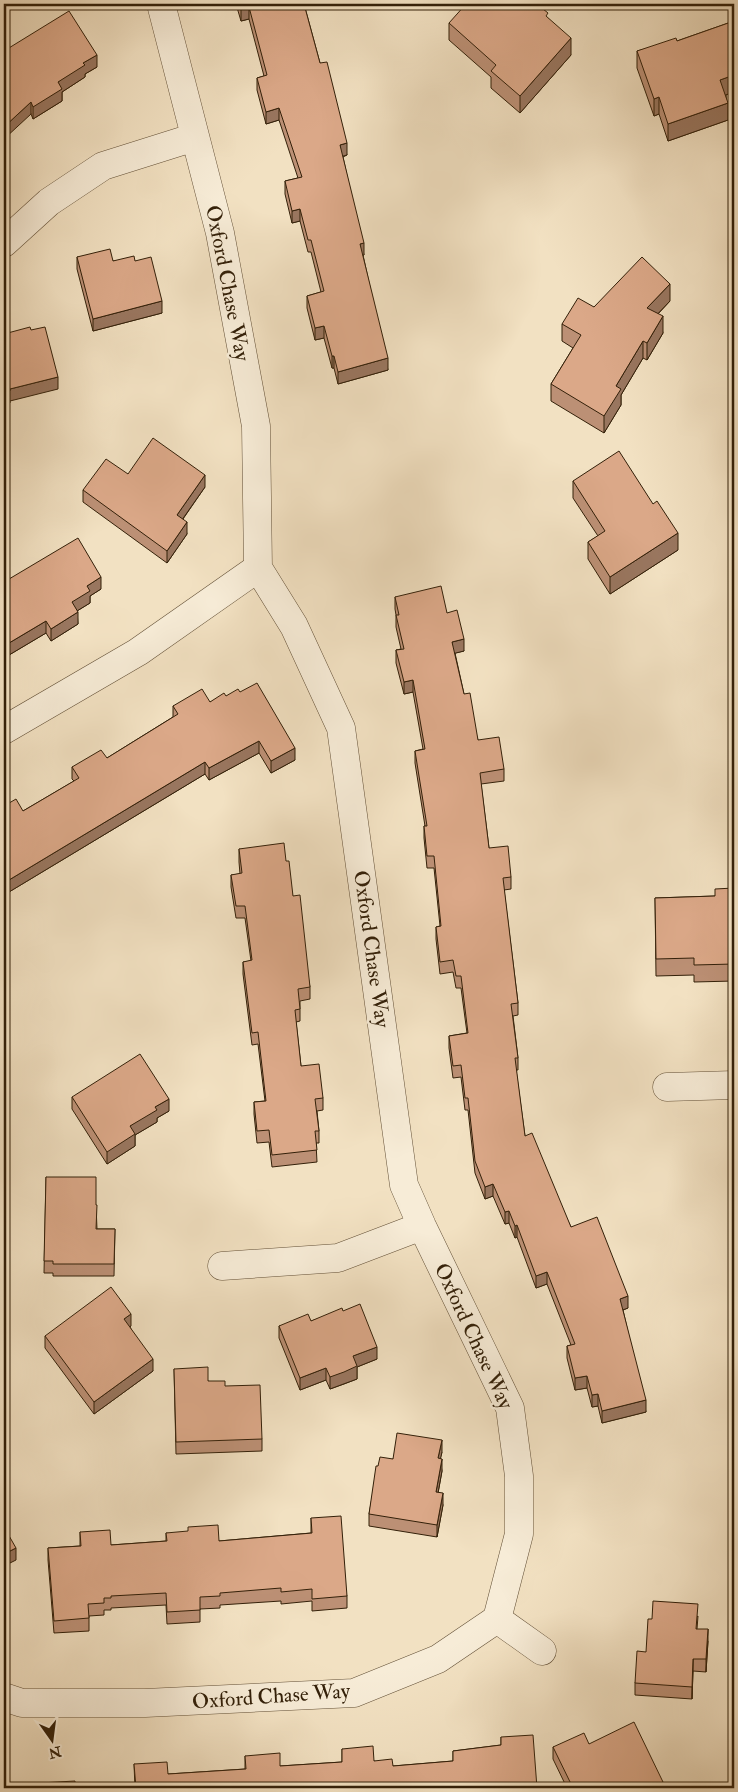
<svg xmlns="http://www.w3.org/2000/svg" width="738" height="1792" font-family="'IM FELL Double Pica',serif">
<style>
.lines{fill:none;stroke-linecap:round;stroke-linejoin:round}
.minor-casing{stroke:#635037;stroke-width:29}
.minor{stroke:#f7ecd7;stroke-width:28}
.wall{fill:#bc9075;stroke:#332009}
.shaded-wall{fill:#99765f;stroke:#332009}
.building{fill:#dba888;stroke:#332009}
.labels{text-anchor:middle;stroke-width:5;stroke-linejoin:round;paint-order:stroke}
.street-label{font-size:21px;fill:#332009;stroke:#f7ecd7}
</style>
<rect width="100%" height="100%" fill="#f2e1c2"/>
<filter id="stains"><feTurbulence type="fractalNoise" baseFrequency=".004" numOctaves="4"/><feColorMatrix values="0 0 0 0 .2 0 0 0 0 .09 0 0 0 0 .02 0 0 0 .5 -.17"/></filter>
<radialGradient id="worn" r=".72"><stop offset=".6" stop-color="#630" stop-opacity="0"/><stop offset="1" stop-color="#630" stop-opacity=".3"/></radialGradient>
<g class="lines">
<g class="minor-casing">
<path id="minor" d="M 4,243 L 49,202 L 103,166 L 195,137
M 4,730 L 138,652 L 258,568
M 667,1087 L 734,1085
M 222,1266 L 338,1258 L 422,1226
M 497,1619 L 542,1651
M 4,1697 L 22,1703 L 145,1703 L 354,1693 L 438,1659 L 497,1619 L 519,1534 L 519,1476 L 510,1408 L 422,1226 L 404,1185 L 341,728 L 294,626 L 258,568 L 256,426 L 220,233 L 161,4"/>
</g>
<use href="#minor" class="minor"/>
</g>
<path class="wall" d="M 236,4 L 304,4 L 320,63 L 347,155 L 343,157 L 364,255 L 363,255 L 388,370 L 338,384 L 334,368 L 332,368 L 324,338 L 315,340 L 307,308 L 307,296 L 321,292 L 311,252 L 308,252 L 300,221 L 292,223 L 285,194 L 285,181 L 298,178 L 279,120 L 266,124 L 257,90 L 257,78 L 264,76 L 249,19 L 241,21 Z
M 548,18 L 571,55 L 520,113 L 491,88 L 491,77 L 449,40 L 449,23 Z
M 734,21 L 734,92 L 726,95 L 728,120 L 668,141 L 659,114 L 654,116 L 637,68 L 637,51 L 677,41 Z
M 4,51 L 97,67 L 85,74 L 85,77 L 62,92 L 62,101 L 33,119 L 31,114 Z
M 77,257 L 113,261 L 135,261 L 162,313 L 93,331 L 77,269 Z
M 670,301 L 658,314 L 663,333 L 647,360 L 643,358 L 621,395 L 621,405 L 604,433 L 551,401 L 551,384 L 573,348 L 562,341 L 562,324 L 594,307 Z
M 128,474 L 205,487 L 183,519 L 187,534 L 167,563 L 83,502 L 83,490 Z
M 573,481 L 678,550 L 610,594 L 588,559 L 588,542 L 598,536 L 573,498 Z
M 4,582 L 101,589 L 90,596 L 90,603 L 77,611 L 78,624 L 51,641 L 46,633 L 4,658 Z
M 395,597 L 447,613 L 464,651 L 455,653 L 464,694 L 478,740 L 504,769 L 504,781 L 481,784 L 489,848 L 511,877 L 511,889 L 504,890 L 518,1003 L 518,1015 L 513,1016 L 518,1058 L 518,1070 L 516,1070 L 525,1136 L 571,1227 L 628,1308 L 623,1310 L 646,1412 L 602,1423 L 598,1406 L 592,1407 L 587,1388 L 575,1390 L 567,1358 L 567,1346 L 571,1345 L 547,1284 L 536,1288 L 517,1237 L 515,1238 L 509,1223 L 505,1224 L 493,1196 L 485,1199 L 475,1173 L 468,1110 L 465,1110 L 461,1077 L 453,1078 L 449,1048 L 449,1036 L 467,1033 L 461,988 L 456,988 L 453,972 L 440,974 L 436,939 L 436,927 L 440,926 L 434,868 L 427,868 L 424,838 L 424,826 L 425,826 L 415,763 L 415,751 L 423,749 L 413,692 L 404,694 L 396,663 L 396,650 L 401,649 L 396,627 L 396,615 L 395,609 Z
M 240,692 L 295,760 L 271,773 L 259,753 L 209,780 L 205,774 L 4,895 L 4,806 L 23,811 L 74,781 L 72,779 L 72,767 L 107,758 L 173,717 L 173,706 L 210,702 Z
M 239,849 L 286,861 L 310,987 L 310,999 L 300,1001 L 300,1021 L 296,1022 L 301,1066 L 323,1098 L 323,1110 L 317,1111 L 319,1131 L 319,1143 L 316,1143 L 317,1162 L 272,1167 L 269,1142 L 257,1143 L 254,1114 L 254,1102 L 265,1101 L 258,1044 L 252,1045 L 243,974 L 243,962 L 251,961 L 245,918 L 236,918 L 231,887 L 231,875 L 240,874 L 239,862 Z
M 734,888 L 734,981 L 694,982 L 694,975 L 656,976 L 655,898 L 715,896 Z
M 72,1097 L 169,1111 L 157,1118 L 157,1122 L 135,1135 L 135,1146 L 107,1164 L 72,1109 Z
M 46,1177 L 96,1205 L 97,1229 L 115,1229 L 114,1276 L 53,1276 L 53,1273 L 44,1273 Z
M 343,1311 L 377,1359 L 357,1367 L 357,1379 L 344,1384 L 330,1389 L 326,1380 L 300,1390 L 279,1338 L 279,1326 L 311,1321 Z
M 131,1326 L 130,1327 L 153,1371 L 94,1414 L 45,1348 L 45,1336 Z
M 174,1369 L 208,1381 L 225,1386 L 262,1439 L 262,1451 L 176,1454 Z
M 442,1452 L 440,1459 L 442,1471 L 438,1493 L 443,1505 L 437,1537 L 369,1526 L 369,1514 L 378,1466 L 393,1459 Z
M 311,1518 L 347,1596 L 347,1608 L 312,1611 L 312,1601 L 281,1604 L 281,1601 L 220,1605 L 220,1608 L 200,1609 L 200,1622 L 167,1624 L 166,1605 L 111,1608 L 111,1610 L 104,1610 L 104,1615 L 89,1616 L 89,1631 L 54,1633 L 48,1560 L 48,1548 L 80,1546 L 80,1532 L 111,1545 L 166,1541 L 166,1533 L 219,1541 L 311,1533 Z
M 698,1616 L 697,1629 L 708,1641 L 706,1672 L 693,1671 L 692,1699 L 635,1695 L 635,1683 L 646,1652 Z
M 501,1737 L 537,1788 L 135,1788 L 134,1764 L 168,1774 L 245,1769 L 245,1756 L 280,1766 L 342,1762 L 342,1749 L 374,1761 L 393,1766 L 453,1761 L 453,1751 L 501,1745 Z
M 589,1744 L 663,1788 L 567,1788 L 553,1759 L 553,1747 Z"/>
<path class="shaded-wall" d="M 249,7 L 249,19 L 241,21 L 241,9 Z
M 571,38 L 571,55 L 520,113 L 520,96 Z
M 97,55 L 97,67 L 85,74 L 85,77 L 62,92 L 62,101 L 33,119 L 33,107 L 58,82 L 83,63 Z
M 734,75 L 734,92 L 720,97 L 720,80 Z
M 659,97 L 659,114 L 654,116 L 654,99 Z
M 31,102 L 31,114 L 4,139 L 4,127 Z
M 728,103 L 728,120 L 668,141 L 668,124 Z
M 279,108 L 279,120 L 266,124 L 266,112 Z
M 347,143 L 347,155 L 340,157 L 340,145 Z
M 300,209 L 300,221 L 292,223 L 292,211 Z
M 364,243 L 364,255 L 360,256 L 360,244 Z
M 670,284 L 670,301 L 647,325 L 647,308 Z
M 162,301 L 162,313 L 93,331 L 93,319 Z
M 663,316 L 663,333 L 647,360 L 647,343 Z
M 324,326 L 324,338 L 315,340 L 315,328 Z
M 643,341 L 643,358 L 621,395 L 621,405 L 604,433 L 604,416 L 616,386 Z
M 332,356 L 334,356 L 334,368 L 332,368 Z
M 388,358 L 388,370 L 338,384 L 338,372 Z
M 58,377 L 58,389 L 10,401 L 10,403 L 4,405 L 4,393 L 10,389 Z
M 205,475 L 205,487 L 177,527 L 177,515 Z
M 187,522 L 187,534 L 167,563 L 167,551 Z
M 678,533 L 678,550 L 610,594 L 610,577 Z
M 101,577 L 101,589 L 90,596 L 90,603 L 72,614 L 72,602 L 87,586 Z
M 78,612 L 78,624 L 51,641 L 51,629 Z
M 46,621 L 46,633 L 4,658 L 4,646 Z
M 464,639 L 464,651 L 452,654 L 452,642 Z
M 413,680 L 413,692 L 404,694 L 404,682 Z
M 259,741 L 259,753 L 209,780 L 209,768 Z
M 295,748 L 295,760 L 271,773 L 271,761 Z
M 205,762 L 205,774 L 4,895 L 4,883 Z
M 169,1099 L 169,1111 L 157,1118 L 157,1122 L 135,1135 L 135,1146 L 107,1164 L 107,1152 L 130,1126 L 155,1107 Z
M 493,1184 L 493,1196 L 485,1199 L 485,1187 Z
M 509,1211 L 509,1223 L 505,1224 L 505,1212 Z
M 517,1225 L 517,1237 L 515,1238 L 515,1226 Z
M 547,1272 L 547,1284 L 536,1288 L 536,1276 Z
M 628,1296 L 628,1308 L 620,1311 L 620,1299 Z
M 131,1314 L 131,1326 L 124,1331 L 124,1319 Z
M 377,1347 L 377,1359 L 357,1367 L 357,1379 L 330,1389 L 330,1377 L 353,1356 Z
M 153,1359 L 153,1371 L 94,1414 L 94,1402 Z
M 326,1368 L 326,1380 L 300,1390 L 300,1378 Z
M 587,1376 L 587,1388 L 575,1390 L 575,1378 Z
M 598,1394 L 598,1406 L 592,1407 L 592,1395 Z
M 646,1400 L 646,1412 L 602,1423 L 602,1411 Z
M 442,1440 L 442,1452 L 438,1470 L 438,1458 Z
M 442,1459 L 442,1471 L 436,1504 L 436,1492 Z
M 443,1493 L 443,1505 L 437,1537 L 437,1525 Z
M 16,1548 L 16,1560 L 4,1566 L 4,1554 Z
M 708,1629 L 708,1641 L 706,1672 L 706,1659 Z
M 693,1659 L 693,1671 L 692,1699 L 692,1687 Z
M 663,1782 L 663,1788 L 650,1788 Z"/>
<path class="building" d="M 239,4 L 304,4 L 320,63 L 327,62 L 347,143 L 340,145 L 364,243 L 360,244 L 388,358 L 338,372 L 334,356 L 332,356 L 324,326 L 315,328 L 307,296 L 324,291 L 311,240 L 308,240 L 300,209 L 292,211 L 285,181 L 302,177 L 279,108 L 266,112 L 257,78 L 267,75 L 249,7 L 241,9 Z
M 466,4 L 537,4 L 548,13 L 546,16 L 571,38 L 520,96 L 491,71 L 496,65 L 449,23 Z
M 69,11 L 97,55 L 83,63 L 85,65 L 58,82 L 62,89 L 33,107 L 31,102 L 4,127 L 4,51 Z
M 734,21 L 734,75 L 720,80 L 728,103 L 668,124 L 659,97 L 654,99 L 637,51 L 676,38 L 677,41 Z
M 110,249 L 113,261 L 134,256 L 135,261 L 151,257 L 162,301 L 93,319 L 77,257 Z
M 642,257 L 670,284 L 647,308 L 663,316 L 647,343 L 643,341 L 616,386 L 621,389 L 604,416 L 551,384 L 581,335 L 562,324 L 578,298 L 594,307 Z
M 30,327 L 31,330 L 45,327 L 58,377 L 10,389 L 10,391 L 4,393 L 4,334 Z
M 153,438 L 205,475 L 177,515 L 187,522 L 167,551 L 83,490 L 106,459 L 128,474 Z
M 619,451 L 653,504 L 657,501 L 678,533 L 610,577 L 588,542 L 605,531 L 573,481 Z
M 78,538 L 101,577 L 87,586 L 90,591 L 72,602 L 78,612 L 51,629 L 46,621 L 4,646 L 4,582 Z
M 441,586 L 447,613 L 457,610 L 464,639 L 452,642 L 464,694 L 470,693 L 478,740 L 499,737 L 504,769 L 480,773 L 489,848 L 508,846 L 511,877 L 503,878 L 518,1003 L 511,1004 L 518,1058 L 515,1058 L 525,1136 L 532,1133 L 571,1227 L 597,1217 L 628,1296 L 620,1299 L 646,1400 L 602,1411 L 598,1394 L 592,1395 L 587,1376 L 575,1378 L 567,1346 L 575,1344 L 547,1272 L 536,1276 L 517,1225 L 515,1226 L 509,1211 L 505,1212 L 493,1184 L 485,1187 L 475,1161 L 468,1098 L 465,1098 L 461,1065 L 453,1066 L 449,1036 L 468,1033 L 461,976 L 456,976 L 453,960 L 440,962 L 436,927 L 441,926 L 434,856 L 427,856 L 424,826 L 427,826 L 415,751 L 425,749 L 413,680 L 404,682 L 396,650 L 404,649 L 396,615 L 399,615 L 395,597 Z
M 257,683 L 295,748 L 271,761 L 259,741 L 209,768 L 205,762 L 4,883 L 4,806 L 16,799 L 23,811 L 79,778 L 72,767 L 101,750 L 107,758 L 178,714 L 173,706 L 202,689 L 210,702 L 224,693 L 226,696 L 238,689 L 240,692 Z
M 284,843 L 286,861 L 289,861 L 293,896 L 300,895 L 310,987 L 298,989 L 300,1009 L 295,1010 L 301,1066 L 319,1064 L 323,1098 L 315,1099 L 319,1131 L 315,1131 L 317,1150 L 272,1155 L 269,1130 L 257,1131 L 254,1102 L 266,1101 L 258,1032 L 252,1033 L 243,962 L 252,960 L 245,906 L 236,906 L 231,875 L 242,873 L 239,849 Z
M 734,888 L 734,964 L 694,965 L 694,958 L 656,959 L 655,898 L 715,896 L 715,889 Z
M 140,1054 L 169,1099 L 155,1107 L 157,1110 L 130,1126 L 135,1134 L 107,1152 L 72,1097 Z
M 46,1177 L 96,1177 L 96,1205 L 97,1205 L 96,1229 L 115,1229 L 114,1264 L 53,1264 L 53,1261 L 44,1261 Z
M 111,1287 L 131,1314 L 124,1319 L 153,1359 L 94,1402 L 45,1336 Z
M 360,1304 L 377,1347 L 353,1356 L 357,1366 L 344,1372 L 330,1377 L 326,1368 L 300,1378 L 279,1326 L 308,1314 L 311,1321 L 342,1308 L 343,1311 Z
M 208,1367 L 208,1381 L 225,1381 L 225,1386 L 260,1385 L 262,1439 L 176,1442 L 174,1369 Z
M 397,1433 L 442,1440 L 438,1458 L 442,1459 L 436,1492 L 443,1493 L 437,1525 L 369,1514 L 376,1466 L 378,1466 L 380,1457 L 393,1459 Z
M 341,1516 L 347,1596 L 312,1599 L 312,1589 L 281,1592 L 281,1588 L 220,1593 L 220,1596 L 200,1597 L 200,1610 L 167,1612 L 166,1593 L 111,1596 L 111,1598 L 104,1598 L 104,1603 L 88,1604 L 89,1618 L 54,1621 L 48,1548 L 81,1546 L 80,1532 L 110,1530 L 111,1545 L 167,1541 L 166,1533 L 188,1531 L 188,1527 L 218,1525 L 219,1541 L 312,1533 L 311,1518 Z
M 4,1527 L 16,1548 L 4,1554 Z
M 653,1601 L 698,1604 L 696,1629 L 708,1629 L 706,1659 L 693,1659 L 692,1687 L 635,1683 L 637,1651 L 646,1652 L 648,1619 L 652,1619 Z
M 634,1722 L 663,1782 L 650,1788 L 573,1788 L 553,1747 L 584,1733 L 589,1744 Z
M 533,1735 L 537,1788 L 130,1788 L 136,1788 L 134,1764 L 167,1762 L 168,1774 L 246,1769 L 245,1756 L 280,1753 L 280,1766 L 342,1762 L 342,1749 L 373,1746 L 374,1761 L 392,1759 L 393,1766 L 453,1761 L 453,1751 L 501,1745 L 501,1737 Z
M 75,1781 L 75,1788 L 40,1788 L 40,1783 Z"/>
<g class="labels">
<g class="street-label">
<text transform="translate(228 283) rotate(79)" y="7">Oxford Chase Way</text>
<text transform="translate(372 949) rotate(82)" y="7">Oxford Chase Way</text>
<text transform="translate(474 1336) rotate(65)" y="7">Oxford Chase Way</text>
<text transform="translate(271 1696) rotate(-4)" y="7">Oxford Chase Way</text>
</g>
</g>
<rect width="738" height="1792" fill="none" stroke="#f2e1c2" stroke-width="20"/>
<rect x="5" y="5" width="728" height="1782" fill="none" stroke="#332009" stroke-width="2.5"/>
<rect x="10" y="10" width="718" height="1772" fill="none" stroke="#332009"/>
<g transform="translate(52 1740) rotate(166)" stroke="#f7ecd7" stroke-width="4" paint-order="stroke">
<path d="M0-4L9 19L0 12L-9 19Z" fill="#332009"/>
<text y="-8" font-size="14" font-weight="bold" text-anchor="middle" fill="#332009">N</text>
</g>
<rect width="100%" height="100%" filter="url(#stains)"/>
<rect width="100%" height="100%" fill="url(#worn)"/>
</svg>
